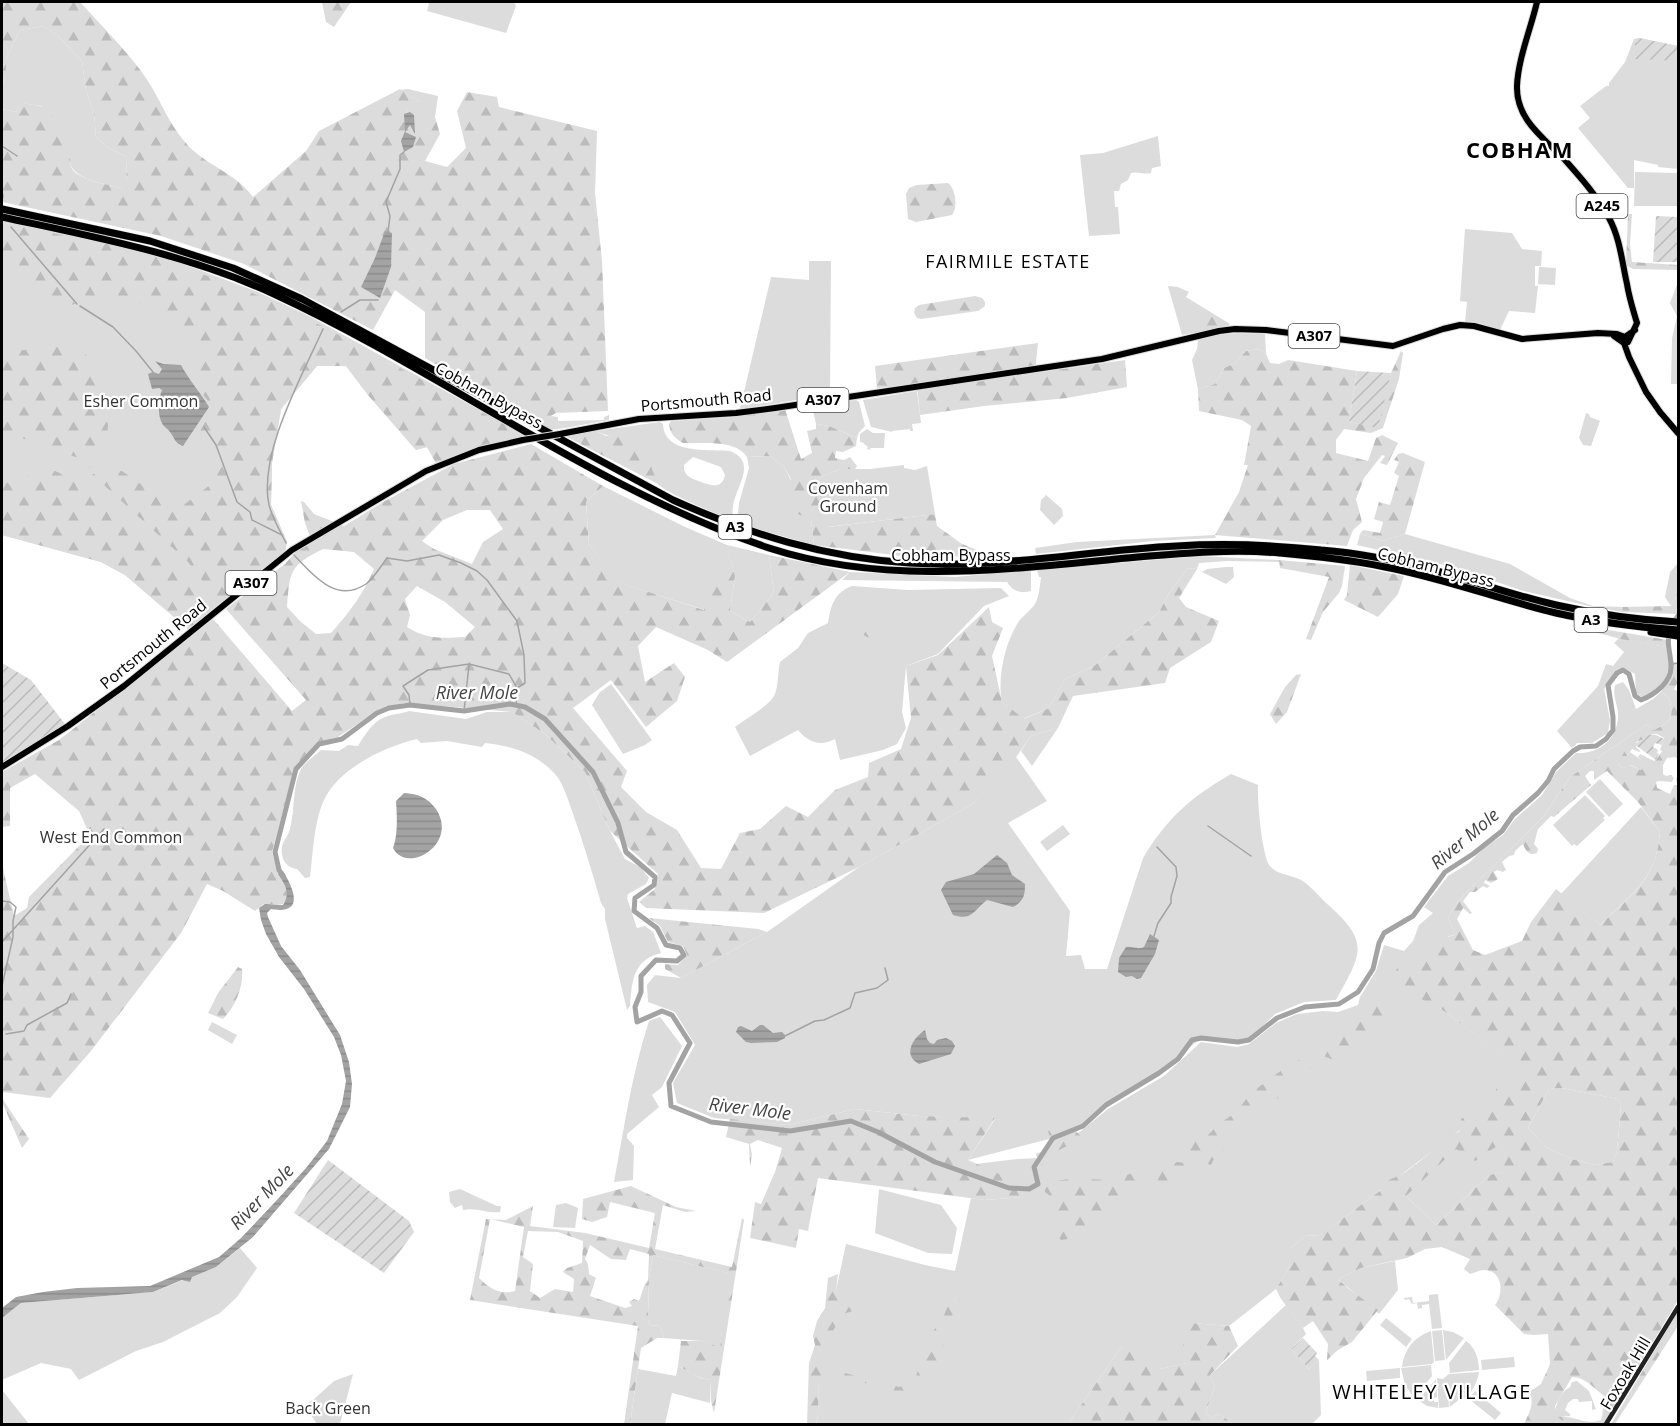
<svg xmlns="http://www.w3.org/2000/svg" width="1680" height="1426" font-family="'Open Sans',sans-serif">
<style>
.green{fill:#dcdcdc;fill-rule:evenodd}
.forest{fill:url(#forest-firs);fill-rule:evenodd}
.garden{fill:url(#garden-furrows)}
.water{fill:url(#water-rules)}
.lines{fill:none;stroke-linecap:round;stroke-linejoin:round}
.stream{stroke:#a3a3a3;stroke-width:1.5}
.river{stroke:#a3a3a3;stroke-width:5}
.primary-casing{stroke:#dbdbdb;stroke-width:8}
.trunk-casing{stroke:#dbdbdb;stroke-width:8}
.secondary{stroke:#222;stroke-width:4.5}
.primary{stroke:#000;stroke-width:6}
.trunk{stroke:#000;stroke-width:7}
.primary-bridge-casing{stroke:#dbdbdb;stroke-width:8;stroke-linecap:butt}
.primary-bridge{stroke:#000;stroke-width:6}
.labels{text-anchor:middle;stroke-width:4.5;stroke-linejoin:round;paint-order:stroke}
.shield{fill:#fff;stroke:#4c4c4c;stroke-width:1.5}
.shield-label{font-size:15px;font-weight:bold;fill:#000}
.street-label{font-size:16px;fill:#000;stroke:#fff}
.park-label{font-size:16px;fill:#333;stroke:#fff}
.neighbourhood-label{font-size:18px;letter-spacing:1.5px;fill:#000;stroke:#fff}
.water-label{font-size:18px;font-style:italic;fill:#444;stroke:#fff}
.quarter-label{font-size:20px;letter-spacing:1.5px;fill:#000;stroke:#fff}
.district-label{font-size:22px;font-weight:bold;letter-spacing:1.5px;fill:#000;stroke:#fff}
</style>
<defs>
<pattern id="forest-firs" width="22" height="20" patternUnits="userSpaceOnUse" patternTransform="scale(1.5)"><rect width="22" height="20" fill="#dcdcdc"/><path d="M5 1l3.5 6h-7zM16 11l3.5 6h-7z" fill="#bbb"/></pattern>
<pattern id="garden-furrows" width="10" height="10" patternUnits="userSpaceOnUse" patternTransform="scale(1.5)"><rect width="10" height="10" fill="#dcdcdc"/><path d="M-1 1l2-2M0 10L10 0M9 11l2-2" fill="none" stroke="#bbb"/></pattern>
<pattern id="water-rules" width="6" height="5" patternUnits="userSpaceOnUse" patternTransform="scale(1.5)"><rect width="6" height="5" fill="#a3a3a3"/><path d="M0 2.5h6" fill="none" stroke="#8b8b8b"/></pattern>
</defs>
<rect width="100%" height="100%" fill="#fff"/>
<path class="green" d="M 427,2 L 514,2 L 516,6 L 506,33 L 427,11 L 429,4 Z
M 44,26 L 59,37 L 82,61 L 86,91 L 94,113 L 96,137 L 110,149 L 127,157 L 126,184 L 121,188 C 107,184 87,182 76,172 C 68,166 71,159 68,151 C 63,135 50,120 41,106 L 21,103 L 16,112 L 2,109 L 2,86 L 6,76 L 6,59 L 20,30 Z
M 1639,38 L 1678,46 L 1678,169 L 1658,167 L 1658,165 L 1634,160 L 1634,188 L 1628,188 L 1578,128 L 1590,118 L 1580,106 L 1606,86 L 1609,86 L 1609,83 L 1625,62 L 1634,39 Z
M 408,89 L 438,96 L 435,117 L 426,126 L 407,116 L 408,108 L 420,102 L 401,90 Z
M 1158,136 L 1161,166 L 1152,168 L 1151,173 C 1143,175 1138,171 1131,173 L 1128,180 L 1121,184 L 1119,191 L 1114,191 L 1115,207 L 1118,207 L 1120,234 L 1089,236 L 1080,155 L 1103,153 Z
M 1635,172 L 1678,173 L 1678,206 L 1634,206 Z
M 2,221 L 136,249 L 173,260 L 258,292 L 309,316 L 527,436 L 436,463 L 427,447 L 416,450 L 368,395 L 346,366 L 317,366 L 281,409 L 272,463 L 271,505 L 287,542 L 285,551 L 188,629 L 125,575 L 101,562 L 2,535 Z
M 1465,229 L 1512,233 L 1522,249 L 1542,251 L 1541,266 L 1535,266 L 1535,286 L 1538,286 L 1535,313 L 1509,311 L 1500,330 L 1479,323 L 1465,322 L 1467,302 L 1460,301 Z
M 809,261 L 831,261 L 830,395 L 740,409 L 771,277 L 809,280 Z
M 1539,267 L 1556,268 L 1555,285 L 1538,284 Z
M 1678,282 L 1678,384 L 1671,384 L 1672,338 L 1677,316 L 1670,303 Z
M 1168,286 L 1178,287 L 1189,292 L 1186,297 L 1230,324 L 1227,327 L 1182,335 Z
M 1238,333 L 1265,334 L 1266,354 L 1259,349 L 1246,351 L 1235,363 L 1224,368 L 1215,384 L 1198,389 L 1192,360 L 1197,349 L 1198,340 L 1216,335 Z
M 917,391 L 921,423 L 912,424 L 913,431 L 910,431 L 910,429 L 892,431 L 892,432 L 871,427 L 863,400 Z
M 856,400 L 859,402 L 865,426 L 859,432 L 857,438 L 829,426 L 816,424 L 812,406 Z
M 1586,413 L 1589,414 L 1590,417 L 1600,421 L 1591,446 L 1583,445 L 1579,438 Z
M 609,415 L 609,420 L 565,428 L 549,417 L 551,416 L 558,417 L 558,421 L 604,420 L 604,417 Z
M 660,422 L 663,424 C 664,455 709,449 730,451 C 756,461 739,483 734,501 C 732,507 733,514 732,520 C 719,515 663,492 657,483 C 650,472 649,455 639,446 C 629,437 609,438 596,431 ZM 693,457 L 721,467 L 725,475 C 722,489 712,486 701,482 C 696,480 690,478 687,475 C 684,471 684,469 684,465 Z
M 867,429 L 873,433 L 885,433 L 884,448 L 870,448 L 870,450 L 867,449 L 868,447 L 862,442 L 860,442 L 860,434 Z
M 770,456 L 784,467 L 811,519 L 814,545 L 737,523 L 739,503 L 749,468 L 747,457 Z
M 904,465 L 904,468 L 915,470 L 927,466 L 935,514 L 827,527 L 815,480 L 840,469 L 870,469 Z
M 603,486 L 683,526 L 727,545 L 769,555 L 774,593 L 750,622 L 730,611 L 735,576 L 728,552 L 705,610 L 614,581 L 589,544 L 586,502 Z
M 1046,495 L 1062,509 L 1063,516 L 1054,525 L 1040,510 L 1041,500 Z
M 1360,534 L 1383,541 L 1405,534 L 1510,564 L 1570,598 L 1593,606 L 1623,607 L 1622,612 L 1589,606 L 1520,590 L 1457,568 L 1357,545 Z
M 1215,535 L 1216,538 L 1153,541 L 1036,554 L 1035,548 L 1077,542 Z
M 1200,556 L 1279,560 L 1279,562 L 1228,561 L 1199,563 L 1197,569 L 1188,568 L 1169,593 L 1159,612 L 1094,666 L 1065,679 L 1049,708 L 1023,719 L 1002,702 C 997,678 1005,642 1019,621 C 1024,615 1031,610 1035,604 C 1039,597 1040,585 1041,577 L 1039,577 L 1037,570 Z
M 1678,563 L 1678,591 L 1671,606 L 1665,597 L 1670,572 Z
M 1226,567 L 1233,567 L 1234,577 L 1226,584 L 1202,572 L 1207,569 Z
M 1031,570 L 1031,591 C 1021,594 1012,591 1007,582 L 842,580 L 850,572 L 955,577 Z
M 852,586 L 908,590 L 1001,588 L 1009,596 L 984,606 L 938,654 L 906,666 L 902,712 L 906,728 L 897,744 L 883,750 L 840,760 L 835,739 C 820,747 808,742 798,730 L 750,756 L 735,727 C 744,720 771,705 775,694 C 778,687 778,671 780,662 L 798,648 L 808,633 L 828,623 C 831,605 834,593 852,586 Z
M 1619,638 L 1666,647 C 1667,652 1668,657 1669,662 C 1671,679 1655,691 1642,697 L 1636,694 L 1635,674 L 1624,668 L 1617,670 L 1604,689 L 1610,720 L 1608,733 L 1592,743 L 1577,743 L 1572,748 L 1557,731 L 1598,686 L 1606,664 L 1613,666 L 1624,652 L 1614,643 Z
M 1623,682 L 1629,690 L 1636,709 L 1653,699 L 1661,692 L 1669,698 C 1674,718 1672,721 1654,730 L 1647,724 L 1570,777 L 1543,817 L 1459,900 L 1448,917 L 1455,935 L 1449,936 L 1415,959 L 1400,972 L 1399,978 L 1532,1076 L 1321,1235 L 1305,1236 L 1291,1248 L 1291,1264 L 1276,1289 L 1229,1326 L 1193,1323 L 1187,1363 L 1160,1369 L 1121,1347 L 1068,1424 L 816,1424 L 818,1416 L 819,1354 L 826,1337 L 846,1244 L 925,1265 L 955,1271 L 971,1198 L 985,1200 L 1023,1197 L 1021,1184 L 975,1164 L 1017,1159 L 1040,1158 L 1054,1141 L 1076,1135 L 1108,1109 L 1164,1076 L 1201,1042 L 1237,1047 L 1249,1044 L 1276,1023 L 1297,1014 L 1323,1011 L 1338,1012 L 1358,1005 L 1360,997 L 1376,971 L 1384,945 L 1404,951 L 1413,941 L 1419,925 L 1433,913 L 1424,907 L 1448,876 L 1469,863 L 1486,846 L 1503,835 L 1514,820 L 1542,795 L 1556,772 L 1576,753 C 1598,754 1616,741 1618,718 C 1619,706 1612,697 1615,685 Z
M 611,684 L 652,740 L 645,745 L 623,754 L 592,705 L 599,693 Z
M 409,711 L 466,719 L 487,712 L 512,712 L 545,734 L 585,772 L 610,831 L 625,859 L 640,867 L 649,878 L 646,884 L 628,894 L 627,898 L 637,928 L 645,926 L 653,932 L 661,953 C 633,960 632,981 630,1006 L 627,1010 L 605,919 L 605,909 L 601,903 C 592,872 583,841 572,811 C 568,799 563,783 555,774 C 536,753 511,746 485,743 L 482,747 L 447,741 L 421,743 L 417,739 C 384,747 339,768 324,800 C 314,821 313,854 310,877 L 305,878 L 297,869 C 289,868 283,863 282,854 C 280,842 288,838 290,829 C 295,810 292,787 301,769 C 305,762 315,756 321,750 L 339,751 L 348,745 L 358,746 C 364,736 373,721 385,717 C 392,714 401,714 409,711 Z
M 1058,728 L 1032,766 L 1021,751 L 1031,736 Z
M 1630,752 L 1647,764 L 1641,770 L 1631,765 L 1623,768 L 1618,765 L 1620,756 L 1627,756 Z
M 1016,757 L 1047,801 L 1008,823 L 1070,911 L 1066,956 L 1081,955 L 1085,969 L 1107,969 L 1143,858 C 1168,817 1190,798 1231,774 L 1258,785 C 1257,799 1262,857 1270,866 C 1278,875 1288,874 1299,879 C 1308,883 1318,895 1326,903 C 1371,942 1362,953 1336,1000 L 1304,1002 L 1275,1014 L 1249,1040 L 1238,1042 L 1201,1038 L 1159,1073 L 1106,1105 L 1083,1126 L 1053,1138 L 968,1160 L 995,1119 L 919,1116 L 855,1109 L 788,1125 L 714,1118 L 677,1103 L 673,1083 L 695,1045 L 675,1012 L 648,1002 L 647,985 L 655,975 L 681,978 L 767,932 L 859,867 L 971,805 Z
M 1600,779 L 1623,804 L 1609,817 L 1586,792 Z
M 1585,795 L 1605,816 L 1603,818 L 1605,820 L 1577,846 L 1574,844 L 1572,846 L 1553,825 Z
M 1641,807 L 1660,832 C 1656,881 1632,893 1600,925 L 1561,894 Z
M 1063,825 L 1070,834 L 1047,851 L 1040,842 Z
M 660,1017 L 682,1046 L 662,1087 L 652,1095 L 659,1107 L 627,1134 L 627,1138 L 634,1146 L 633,1180 L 614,1182 C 624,1128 632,1073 649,1021 Z
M 212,1022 L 237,1035 L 232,1044 L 208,1030 Z
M 1562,1088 L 1618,1099 L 1621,1105 L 1617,1151 L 1613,1162 L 1595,1165 L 1572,1159 L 1547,1148 L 1528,1128 L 1549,1089 Z
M 1500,1143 L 1506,1155 L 1504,1172 L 1489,1175 L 1436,1225 L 1406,1196 L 1452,1147 Z
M 460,1189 L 497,1206 L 501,1206 L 500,1212 C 488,1214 476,1207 463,1210 L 462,1205 L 455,1208 L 450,1202 L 449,1192 Z
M 879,1189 L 941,1205 L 957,1228 L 952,1254 L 928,1253 L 875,1233 Z
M 566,1203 L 578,1208 L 575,1228 L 553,1227 L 556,1205 Z
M 240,1248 L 257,1268 L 237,1297 L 220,1313 L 163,1342 L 136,1351 L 79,1380 L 71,1369 L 41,1363 L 2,1380 L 2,1318 L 21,1303 L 153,1292 L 216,1267 Z
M 653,1255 L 729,1273 L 720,1348 L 701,1341 L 664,1338 L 660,1326 L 650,1325 L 648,1319 L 649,1278 Z
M 1395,1261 L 1398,1290 L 1379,1314 L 1338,1279 L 1361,1268 Z
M 1438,1294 L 1442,1328 L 1432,1329 L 1429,1304 L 1422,1305 L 1422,1308 L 1418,1309 L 1417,1303 L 1412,1304 L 1409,1299 L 1405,1300 L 1404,1298 L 1412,1297 L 1413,1303 L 1429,1301 L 1429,1295 Z
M 1286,1305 L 1303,1328 L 1306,1334 L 1291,1349 L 1309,1369 L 1319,1360 L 1321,1415 L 1312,1424 L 1233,1424 L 1220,1414 L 1210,1418 L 1206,1411 L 1215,1386 L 1210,1375 Z
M 1386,1318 L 1412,1339 L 1406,1347 L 1380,1325 Z
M 1442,1330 L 1445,1360 L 1435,1361 L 1432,1331 Z
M 1443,1330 L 1453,1332 L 1464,1338 L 1446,1360 Z
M 1431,1331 L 1434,1362 L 1432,1364 L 1402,1367 C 1404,1349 1414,1337 1431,1331 Z
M 1466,1341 C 1475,1347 1479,1359 1479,1370 L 1450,1373 L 1449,1363 L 1467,1362 L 1449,1363 Z
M 1514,1357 L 1515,1367 L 1482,1370 L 1481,1360 Z
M 1431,1365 L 1432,1376 L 1414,1398 L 1405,1385 L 1401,1368 Z
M 678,1366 L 700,1378 L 711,1380 L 710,1403 L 672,1393 L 665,1424 L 630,1424 L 638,1369 L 676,1376 Z
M 1400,1368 L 1400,1378 L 1367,1381 L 1366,1371 Z
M 1479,1372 C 1477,1383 1473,1391 1465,1399 L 1462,1397 L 1450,1407 L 1447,1384 L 1449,1407 L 1439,1408 L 1437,1378 L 1443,1379 L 1449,1374 Z
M 353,1374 L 340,1424 L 317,1424 L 304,1405 L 313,1400 L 334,1381 Z
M 1436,1379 L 1437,1397 L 1434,1398 L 1434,1402 L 1438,1402 L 1438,1408 L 1427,1406 L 1418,1400 Z
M 1577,1381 L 1589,1391 L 1596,1409 L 1592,1410 L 1592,1401 L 1579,1402 L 1578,1399 L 1573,1399 L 1568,1403 L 1565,1410 L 1570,1414 L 1570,1416 L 1559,1417 L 1566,1424 L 1551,1424 C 1555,1412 1557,1394 1570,1387 L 1572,1382 Z
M 2,1390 L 29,1424 L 2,1424 Z
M 1475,1391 L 1501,1413 L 1495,1420 L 1469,1399 Z"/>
<path class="forest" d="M 2,2 L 80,2 C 100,24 123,47 141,71 C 158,93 167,122 185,142 C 204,165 235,172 253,197 L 306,151 L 319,131 L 400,89 L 420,102 L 417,111 L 408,109 L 407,116 L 426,125 L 435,117 L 440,134 L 425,161 L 447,167 L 466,148 L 457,111 L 467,92 L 497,97 L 499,107 L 597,131 L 595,193 L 602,261 L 608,411 L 556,413 L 549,417 L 565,428 L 550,430 L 425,358 L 425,312 L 395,290 L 373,330 L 244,264 L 161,236 L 2,202 L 2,109 L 16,112 L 21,102 C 28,105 38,104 44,108 C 57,115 65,138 69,152 C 71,160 68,167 76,173 C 88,182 107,184 121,188 L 126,183 L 127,157 L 110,149 L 96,137 L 94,113 L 86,91 L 82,61 L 59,37 L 44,26 L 20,30 L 6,59 L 6,76 L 2,86 Z
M 322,2 L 351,2 L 334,27 L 326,22 Z
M 948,183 C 956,189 958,207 952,215 L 916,222 L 908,219 L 906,194 L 909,188 L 917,185 Z
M 1628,214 L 1632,214 L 1630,244 L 1632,262 L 1678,265 L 1678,270 L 1633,269 L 1626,265 Z
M 2,223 L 137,250 L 248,291 L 322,326 L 524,435 L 436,463 L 427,447 L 416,450 L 368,395 L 346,366 L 317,366 L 281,409 L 272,463 L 271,505 L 287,542 L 285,551 L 220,604 L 188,562 L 92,474 L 122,471 L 177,510 L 218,479 L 199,428 L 211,405 L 185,371 L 202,365 L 195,337 L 157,308 L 123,297 L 69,305 L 24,281 L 16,261 L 2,257 Z
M 975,296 L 982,298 L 985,302 L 985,306 L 978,311 L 921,319 L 917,318 L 914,313 L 915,308 L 919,305 Z
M 1208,312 L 1223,320 L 1219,327 L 1193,333 L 1192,330 L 1186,329 L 1184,326 L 1187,318 L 1194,323 L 1200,319 L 1202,315 L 1207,315 Z
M 1038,343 L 1035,373 L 1125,360 L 1127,387 L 1067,398 L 984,406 L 920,415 L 917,385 L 877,388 L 875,366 Z
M 78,345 L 98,370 L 109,407 L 107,441 L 90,468 L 84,460 L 2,431 L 2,352 Z
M 1259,349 L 1266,354 L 1270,363 L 1279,364 L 1288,360 L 1357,371 L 1349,422 L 1377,427 L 1391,373 L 1401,351 L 1403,353 L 1399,379 L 1383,428 L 1371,433 L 1344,429 L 1336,440 L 1336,453 L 1368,461 L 1376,438 L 1382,435 L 1398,443 L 1387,465 L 1380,463 L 1385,456 L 1382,455 L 1364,478 L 1356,499 L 1362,522 L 1353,530 L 1347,546 L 1215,535 L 1239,492 L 1248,465 L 1244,465 L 1251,426 L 1242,420 L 1199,411 L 1198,389 L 1215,384 L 1224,368 L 1235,363 L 1246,351 Z
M 785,409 L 801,459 L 812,453 L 807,431 L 816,429 L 816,424 L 829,426 L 857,438 L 856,446 L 843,452 L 836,451 L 835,458 L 844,460 L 850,457 L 857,466 L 855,469 L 840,469 L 815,480 L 828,527 L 935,514 L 937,526 L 962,544 L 980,551 L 980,557 L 902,556 L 814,545 L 811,519 L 795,513 L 786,494 L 791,479 L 784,467 L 770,456 L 747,457 C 735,439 703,444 683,443 C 675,438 670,434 669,424 L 671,421 L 735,417 Z
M 596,431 L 606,436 L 621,433 L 641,447 L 652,458 L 652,469 L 658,484 L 565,436 Z
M 531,444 L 603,486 L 586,502 L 589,544 L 615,581 L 704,610 L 728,551 L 735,576 L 730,611 L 750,622 L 774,593 L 769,555 L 850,572 L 727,662 L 708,650 L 656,627 L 638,646 L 645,682 L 674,663 L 685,677 L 677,701 L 646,727 L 611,680 L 573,708 L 627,771 L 621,787 L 646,812 L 677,830 L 701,868 L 721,869 L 740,833 L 760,829 L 786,806 L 808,817 L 835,790 L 868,777 L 869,763 L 901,749 L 911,718 L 906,666 L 938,655 L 989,607 L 992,622 L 1003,628 L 992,656 L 1002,702 L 1024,719 L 1049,708 L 1065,679 L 1094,666 L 1159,612 L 1169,593 L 1188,568 L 1197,569 L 1179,598 L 1186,607 L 1219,621 L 1211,642 L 1170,668 L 1165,683 L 1073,696 L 1058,728 L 1031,736 L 1012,763 L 971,805 L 859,867 L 764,913 L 646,908 L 639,902 L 655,889 L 658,874 L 610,831 L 585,772 L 545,734 L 512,712 L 404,703 L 380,709 L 338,737 L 319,742 L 294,769 L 272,852 L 278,874 L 288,889 L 287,898 L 283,904 L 264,904 L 255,911 L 223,891 L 207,884 L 181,933 L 91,1051 L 50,1098 L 2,1092 L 2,864 L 14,916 L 27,908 L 29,897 L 90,835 L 79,811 L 35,774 L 10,788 L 10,826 L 2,827 L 2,772 L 59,740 L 213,619 L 292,711 L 306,700 L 226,609 L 285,564 L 310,536 L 305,523 L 301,501 L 304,502 L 314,514 L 344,526 L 383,502 L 454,464 ZM 467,510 L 490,510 L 503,529 L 483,542 L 472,564 L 434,549 L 422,541 L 443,520 ZM 323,549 L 354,552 L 374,569 C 364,593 349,613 331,633 L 316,634 L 301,622 L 287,607 C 290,571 289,566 323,549 ZM 417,586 L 445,602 L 475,627 L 465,637 C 442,638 428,640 407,627 L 410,615 L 405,599 Z
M 1403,453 L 1425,462 L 1405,534 L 1383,541 L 1360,534 L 1363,530 L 1380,533 L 1383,522 L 1374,519 L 1379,502 L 1390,505 L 1399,476 L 1394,473 L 1399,462 L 1394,460 L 1398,454 Z
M 46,467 L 73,479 L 98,499 L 179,572 L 210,612 L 188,629 L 125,575 L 101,562 L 2,535 L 2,480 L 10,484 Z
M 1279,560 L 1345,566 L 1342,586 L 1339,593 L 1323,612 L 1311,640 L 1306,639 L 1329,577 L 1280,568 Z
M 1350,565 L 1404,576 L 1398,594 L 1378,617 L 1344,600 L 1347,595 Z
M 1678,591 L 1677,614 L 1622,612 L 1623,607 L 1671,606 Z
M 864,615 L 875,626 L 885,632 C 879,642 868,639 861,633 L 861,624 L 855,618 Z
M 1591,627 L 1668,640 L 1666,647 L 1621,639 L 1590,631 Z
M 1673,661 L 1678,664 L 1678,682 L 1674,689 L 1678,692 L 1678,759 L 1675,757 L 1667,758 L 1663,765 L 1663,774 L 1666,776 L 1671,775 L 1674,778 L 1672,782 L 1659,781 L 1656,782 L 1657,788 L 1670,794 L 1674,785 L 1677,785 L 1676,778 L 1678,777 L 1678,1300 L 1604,1424 L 1566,1424 L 1558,1417 C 1576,1415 1584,1426 1601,1420 C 1604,1412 1602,1404 1604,1396 C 1594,1388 1585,1377 1572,1377 L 1555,1406 L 1555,1417 L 1551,1424 L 1524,1424 C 1529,1414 1535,1403 1529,1392 L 1541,1384 L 1550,1364 L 1548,1334 L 1534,1335 L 1524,1334 L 1495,1305 C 1504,1294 1503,1270 1484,1270 C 1480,1270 1474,1273 1470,1274 L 1464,1269 L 1470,1259 L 1442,1247 L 1425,1249 L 1407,1258 L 1361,1268 L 1338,1279 L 1349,1289 L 1378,1310 L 1352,1342 L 1338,1350 L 1327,1360 L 1328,1344 L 1313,1321 L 1303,1328 L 1281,1299 L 1276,1289 L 1291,1264 L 1291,1248 L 1305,1236 L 1321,1235 L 1324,1232 L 1321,1229 L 1330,1228 L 1381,1190 C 1384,1179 1394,1179 1402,1174 C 1411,1169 1446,1141 1450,1133 L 1455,1134 L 1460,1131 L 1461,1119 L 1491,1099 L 1497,1097 L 1496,1089 L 1500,1085 L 1515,1083 L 1516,1076 L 1524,1073 L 1518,1067 L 1511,1067 L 1507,1058 L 1441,1009 L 1426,1002 L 1412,992 L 1404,995 L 1396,988 L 1384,992 L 1378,990 C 1385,1011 1391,1026 1367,1035 C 1362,1037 1360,1041 1354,1042 L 1351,1049 L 1336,1061 L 1321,1055 L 1317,1063 L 1301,1074 L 1296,1081 L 1289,1083 L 1285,1089 L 1278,1093 L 1279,1097 L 1272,1103 L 1268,1101 L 1263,1105 L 1263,1109 L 1221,1134 L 1218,1145 L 1227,1153 L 1215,1157 L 1211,1165 L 1196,1160 L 1188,1165 L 1191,1172 L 1184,1174 L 1174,1182 L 1141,1179 L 1136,1190 L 1129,1188 L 1127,1195 L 1122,1201 L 1110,1205 L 1094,1218 L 1089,1220 C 1083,1232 1076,1239 1061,1240 L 1053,1230 L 1056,1209 L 1054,1199 L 1045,1192 L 1045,1184 L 1036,1154 L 1053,1147 L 1048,1131 L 1064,1125 L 1077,1132 L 1082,1138 L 1044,1158 L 1042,1167 L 1048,1175 L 1050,1182 C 1069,1178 1087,1179 1106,1180 C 1120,1181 1133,1170 1146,1169 C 1152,1168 1159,1170 1165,1171 L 1176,1162 L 1185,1163 L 1186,1154 L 1183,1144 L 1189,1140 L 1204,1139 L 1218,1125 L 1236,1112 L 1252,1092 L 1286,1067 L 1310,1054 L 1328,1037 L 1370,1009 L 1363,994 L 1374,987 L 1385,986 L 1399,966 L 1405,967 C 1418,956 1437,938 1455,935 L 1448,917 L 1459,900 L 1543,817 L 1570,777 L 1647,724 L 1654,730 C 1672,721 1674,718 1669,698 L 1661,692 L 1671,674 ZM 1647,734 L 1657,734 L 1664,738 L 1660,750 L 1662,751 L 1656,760 L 1654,761 L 1640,754 L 1638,757 L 1646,764 L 1641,770 L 1630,765 L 1623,768 L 1618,765 L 1621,756 L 1627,756 L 1632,749 L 1639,752 L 1640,751 L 1636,747 L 1636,742 L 1647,738 ZM 1590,771 L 1594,771 L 1594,780 L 1607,771 L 1638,802 L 1660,832 C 1656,881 1632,894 1600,925 L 1556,889 L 1531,922 L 1522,941 L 1485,955 L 1473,950 L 1457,919 L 1463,908 L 1470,914 L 1472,913 L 1463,901 L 1470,892 L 1475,892 L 1483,886 L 1487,888 L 1490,886 L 1484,883 L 1485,880 L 1491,883 L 1498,879 L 1494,872 L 1497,870 L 1503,872 L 1506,870 L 1502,862 L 1509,856 L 1514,855 L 1515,851 L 1523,844 C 1526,851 1528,856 1537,853 L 1538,849 L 1534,844 L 1538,829 L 1551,816 L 1554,817 L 1591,785 L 1585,776 ZM 1562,1088 L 1618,1099 L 1621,1105 L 1617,1151 L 1613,1162 L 1595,1165 L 1572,1159 L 1547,1148 L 1528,1128 L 1549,1089 ZM 1500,1144 L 1506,1155 L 1503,1172 L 1489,1175 L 1436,1225 L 1406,1196 L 1456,1149 L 1475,1161 Z
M 1301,674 L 1287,712 L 1276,724 L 1270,714 L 1285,687 L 1296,675 Z
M 649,918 L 758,929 L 767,932 L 681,978 L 665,969 L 665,964 L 678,965 L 687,955 L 683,946 L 668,942 L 660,926 Z
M 238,967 L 242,969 C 244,986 235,1007 223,1019 L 208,1013 L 218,993 Z
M 2,1098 L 29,1139 L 22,1148 L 2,1102 Z
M 855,1109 L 919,1116 L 995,1118 L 968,1160 L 1022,1184 L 1023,1197 L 985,1200 L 818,1178 L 808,1231 L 799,1229 L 796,1248 L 750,1238 L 755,1202 L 761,1204 L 775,1172 L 782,1148 L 758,1140 L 750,1144 L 752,1155 L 750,1166 L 749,1144 L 726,1137 L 730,1119 L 788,1125 Z
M 631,1186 L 676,1207 L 696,1211 L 685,1212 L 663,1205 L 655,1249 L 732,1267 L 742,1218 L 744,1220 L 714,1413 L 711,1401 L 711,1380 C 692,1377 693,1373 678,1366 L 681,1341 L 701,1341 L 720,1347 L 728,1273 L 653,1255 L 649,1278 L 648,1319 L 650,1325 L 660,1326 L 664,1338 L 657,1338 L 641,1348 L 630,1424 L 624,1424 L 638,1326 L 470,1300 L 486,1219 L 506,1220 L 533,1206 L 530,1226 L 585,1233 L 649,1248 L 655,1213 L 610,1202 L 607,1217 L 592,1222 L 582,1219 L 583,1199 ZM 490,1219 L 524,1227 L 515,1291 C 500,1295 490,1289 479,1278 ZM 528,1231 L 558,1232 L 583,1241 L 582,1263 L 567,1268 L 563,1272 L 574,1279 L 573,1292 L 555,1289 L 540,1298 L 530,1291 L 533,1264 L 523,1257 ZM 590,1245 L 611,1259 L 626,1260 L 630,1249 L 649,1254 L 648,1280 L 645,1284 L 639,1301 L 634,1299 L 629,1302 L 632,1306 L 625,1308 L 590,1296 L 596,1278 L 589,1274 L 588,1264 L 585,1259 Z
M 838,1274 L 836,1291 L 855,1298 L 853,1311 L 843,1314 L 819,1354 L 819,1369 L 837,1371 L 899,1387 L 914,1382 L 923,1356 L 927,1353 L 928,1338 L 943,1318 L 950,1300 L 955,1298 L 954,1290 L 960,1283 L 964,1283 L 959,1303 L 939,1340 L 938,1344 L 944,1345 L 942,1350 L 937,1350 L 937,1361 L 942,1364 L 936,1368 L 931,1367 C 931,1378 929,1380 921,1386 C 901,1401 878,1385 857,1381 C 845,1378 832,1378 819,1377 L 818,1416 L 816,1424 L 807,1424 L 809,1363 L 815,1345 L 813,1336 L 817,1321 L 825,1308 L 828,1278 Z
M 1678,1311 L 1678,1326 L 1615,1424 L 1611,1424 Z
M 1193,1323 L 1229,1326 L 1238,1346 L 1210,1375 L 1215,1386 L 1206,1411 L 1210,1418 L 1220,1414 L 1233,1424 L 1068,1424 L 1121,1347 L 1148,1350 L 1160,1369 L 1187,1363 L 1181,1350 Z"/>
<path class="garden" d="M 1639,38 L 1678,46 L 1678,61 L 1635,59 L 1635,42 L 1638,42 Z
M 1656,216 L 1678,217 L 1678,262 L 1653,262 Z
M 1357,371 L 1391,373 L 1378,428 L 1349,422 Z
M 2,663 L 31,680 L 65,724 L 2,763 Z
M 1647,734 L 1656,735 L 1664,739 L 1662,745 L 1655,743 L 1653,747 L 1658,750 L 1657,753 L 1659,754 L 1656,760 L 1634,744 L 1646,738 Z
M 328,1160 L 409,1221 L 414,1232 L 384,1273 L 294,1213 Z
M 1303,1338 L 1317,1353 L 1315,1356 L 1319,1360 L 1309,1369 L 1291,1349 Z"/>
<path class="water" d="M 410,112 L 414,115 L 415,134 L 410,125 L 405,132 L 416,137 L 413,147 L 404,152 L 401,141 L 405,131 L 404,114 Z
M 385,231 L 392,233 L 391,267 L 380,298 L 361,287 L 375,258 Z
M 155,361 L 163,364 L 181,365 C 189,380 200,392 209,407 L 183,446 C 174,443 175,438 170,432 C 168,429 165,427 163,425 C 157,416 158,399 162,390 L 159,388 L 152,389 L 148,374 L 153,372 L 159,374 L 162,369 Z
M 404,793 C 418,794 427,797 436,809 C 459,844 407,875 393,848 C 398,835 397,815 396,801 Z
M 997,855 L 1007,863 L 1012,875 L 1025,884 C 1025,895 1024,901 1013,907 L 987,900 C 973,911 972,921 953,915 L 941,890 L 946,882 L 974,874 Z
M 283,871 C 294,889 305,915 271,909 L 267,913 L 268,917 L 281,946 L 300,970 L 340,1035 L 349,1062 L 352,1084 L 350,1107 L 329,1149 L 253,1237 L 216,1267 L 192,1277 L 190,1282 L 182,1280 L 153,1292 L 21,1303 L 2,1318 L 2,1308 L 16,1297 L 43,1292 L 77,1288 L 150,1286 L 219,1257 L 241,1238 L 276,1201 L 306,1168 L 327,1141 L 342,1104 L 346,1081 L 341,1055 L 334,1037 L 304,989 L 279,957 L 266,934 L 261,920 L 259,908 L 265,904 L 283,905 C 291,892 285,885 278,874 Z
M 1150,934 L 1159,940 L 1155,954 L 1141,978 L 1137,979 L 1132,976 L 1126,977 L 1118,972 L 1119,958 L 1126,947 C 1133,946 1138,950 1144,947 Z
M 760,1025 L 763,1025 L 773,1033 L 782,1032 L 785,1035 L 785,1038 L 777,1042 L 751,1043 L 746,1042 L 736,1032 L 738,1027 L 741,1026 L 752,1031 Z
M 925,1030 L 927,1039 L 930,1043 L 934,1044 L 937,1040 L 946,1038 L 952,1041 L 955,1046 L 951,1054 L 919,1064 C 902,1055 913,1038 925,1030 Z"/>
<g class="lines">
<path class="stream" d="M 2,146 L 17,156
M 2,191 L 3,197
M 11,227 L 77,304
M 388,232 L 390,216 L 386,202 L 400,169 L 400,155 L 404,152
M 80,306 L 113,327 L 136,351 L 153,372
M 341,312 L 360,300 L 378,300
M 204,427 L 216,445 L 237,502 L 250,512 L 252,520 L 282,535
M 286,543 C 280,531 272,517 269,505 C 258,454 302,376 323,329
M 294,555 C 313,575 336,604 366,584 C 374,578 381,566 387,558 L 407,561 L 439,555 L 461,563 L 477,571 L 487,580 L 517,621 L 524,655 L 525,683 L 517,688 L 516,705
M 1672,664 L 1678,663
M 410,705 L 409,695 L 403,686 L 428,670 L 469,664 L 509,674 L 517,688
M 464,711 L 469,665
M 1208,826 L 1251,856
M 2,901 L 10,902 L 16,907 L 13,921 L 13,937 L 2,986
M 1154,936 L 1158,923 L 1171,903 L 1171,897 L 1177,876 L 1176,867 L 1157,847
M 2,942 L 104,829
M 6,1034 L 24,1031 L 27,1025 L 67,1003 L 71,994
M 785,1036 L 815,1021 L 824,1020 L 850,1008 L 855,993 L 877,988 L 888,980 L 885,968"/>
<path class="river" d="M 283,876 L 279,870 L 275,852 L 296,769 L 319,744 L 342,739 L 377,713 L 389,708 L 410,705 L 464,711 L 510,704 L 525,707 L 545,719 L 593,772 L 618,823 L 626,852 L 655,877 L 654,885 L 635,898 L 634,911 L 657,928 L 666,945 L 680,948 L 684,955 L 677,961 L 656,960 L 641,976 L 641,992 L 635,1007 L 637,1022 L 662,1011 L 672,1015 L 690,1043 L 669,1083 L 671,1106 L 711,1122 L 790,1131 L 851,1121 L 878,1132 L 935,1162 L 1009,1188 L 1029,1189 L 1038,1184 L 1034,1167 L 1053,1138 L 1083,1126 L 1106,1105 L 1159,1073 L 1178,1059 L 1192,1040 L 1201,1038 L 1238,1042 L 1249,1040 L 1277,1018 L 1305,1007 L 1339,1004 L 1358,992 L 1373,969 L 1379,943 L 1384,933 L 1413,916 L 1445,872 L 1473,854 L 1502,831 L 1513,815 L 1538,793 L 1548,781 L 1554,769 L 1573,751 L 1580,747 L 1596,746 L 1606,739 L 1613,730 L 1613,717 L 1608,685 L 1617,673 L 1623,670 L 1629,674 L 1635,696 L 1641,700 C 1654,695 1672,682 1671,666 C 1671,653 1665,642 1671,628 C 1672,624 1676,619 1678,616"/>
<g class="primary-casing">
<path id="primary" d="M 1537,2 C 1531,28 1518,59 1517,86 C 1516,120 1544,138 1565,160 C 1581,178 1598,197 1609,218 C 1620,238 1622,262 1627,284 C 1629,297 1633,310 1637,323 L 1628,342
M 1614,336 L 1624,343 L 1629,357 L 1646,392 L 1660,412 L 1678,433
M 560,434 L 639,419 L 736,413 L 775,408 L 1102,359 L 1219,331 L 1235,329 L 1266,330 L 1393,346 L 1443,329 L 1460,325 L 1474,326 L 1522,339 L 1598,333 L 1617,334 L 1625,337 L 1635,330
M 2,767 L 68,726 L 124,686 L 292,550 L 426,471 L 479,450 L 523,440"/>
</g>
<g class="trunk-casing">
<path id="trunk" d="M 2,209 L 150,241 L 233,268 L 302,299 L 356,328 L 673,500 C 749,534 826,558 910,563 C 999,569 1089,550 1177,546 C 1225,543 1273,545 1321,550 C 1360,553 1399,561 1437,571 C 1477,582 1516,596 1556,605 C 1596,614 1638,620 1678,622
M 2,217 C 94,237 187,254 274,294 C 441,371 594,489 769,548 C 888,587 1017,568 1138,557 C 1185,553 1233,549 1280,553 C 1315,556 1351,560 1385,567 C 1443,578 1498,599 1556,613 C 1596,622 1637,627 1678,630
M 1651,632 L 1678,636"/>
</g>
<path class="secondary" d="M 1606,1424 L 1678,1307"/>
<use href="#primary" class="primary"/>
<use href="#trunk" class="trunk"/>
<g class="primary-bridge-casing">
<path id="primary-bridge" d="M 523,440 L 560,434"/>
</g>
<use href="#primary-bridge" class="primary-bridge"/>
</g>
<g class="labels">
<g class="shield">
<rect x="1576.5" y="194" width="51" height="24" rx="4.5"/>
<rect x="1288.5" y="324" width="51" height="24" rx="4.5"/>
<rect x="797.5" y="388" width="51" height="24" rx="4.5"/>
<rect x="718.5" y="515" width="33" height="24" rx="4.5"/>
<rect x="225.5" y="571" width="51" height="24" rx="4.5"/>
<rect x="1574.5" y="608" width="33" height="24" rx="4.5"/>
</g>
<g class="shield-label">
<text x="1602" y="211">A245</text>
<text x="1314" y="341">A307</text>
<text x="823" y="405">A307</text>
<text x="735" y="532">A3</text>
<text x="251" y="588">A307</text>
<text x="1591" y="625">A3</text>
</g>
<g class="street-label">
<text transform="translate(489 395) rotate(29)" y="6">Cobham Bypass</text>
<text transform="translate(706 400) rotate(-5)" y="6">Portsmouth Road</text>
<text x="951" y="561">Cobham Bypass</text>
<text transform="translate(1436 567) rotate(14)" y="6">Cobham Bypass</text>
<text transform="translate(153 644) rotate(-39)" y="6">Portsmouth Road</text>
<text transform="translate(1625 1373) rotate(-59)" y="6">Foxoak Hill</text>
</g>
<g class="park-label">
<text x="141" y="407">Esher Common</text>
<text x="848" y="494">Covenham<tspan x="848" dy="18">Ground</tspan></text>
<text x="111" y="843">West End Common</text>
<text x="328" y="1414">Back Green</text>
</g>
<g class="neighbourhood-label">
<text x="1008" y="268">FAIRMILE ESTATE</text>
</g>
<g class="water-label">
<text x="477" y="699">River Mole</text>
<text transform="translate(1465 839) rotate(-40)" y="6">River Mole</text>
<text transform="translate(750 1109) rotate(7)" y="6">River Mole</text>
<text transform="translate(262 1197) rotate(-46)" y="6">River Mole</text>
</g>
<g class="quarter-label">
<text x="1432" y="1399">WHITELEY VILLAGE</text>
</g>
<g class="district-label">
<text x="1520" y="158">COBHAM</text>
</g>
</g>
<rect width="1680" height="1426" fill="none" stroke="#000000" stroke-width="6"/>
</svg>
